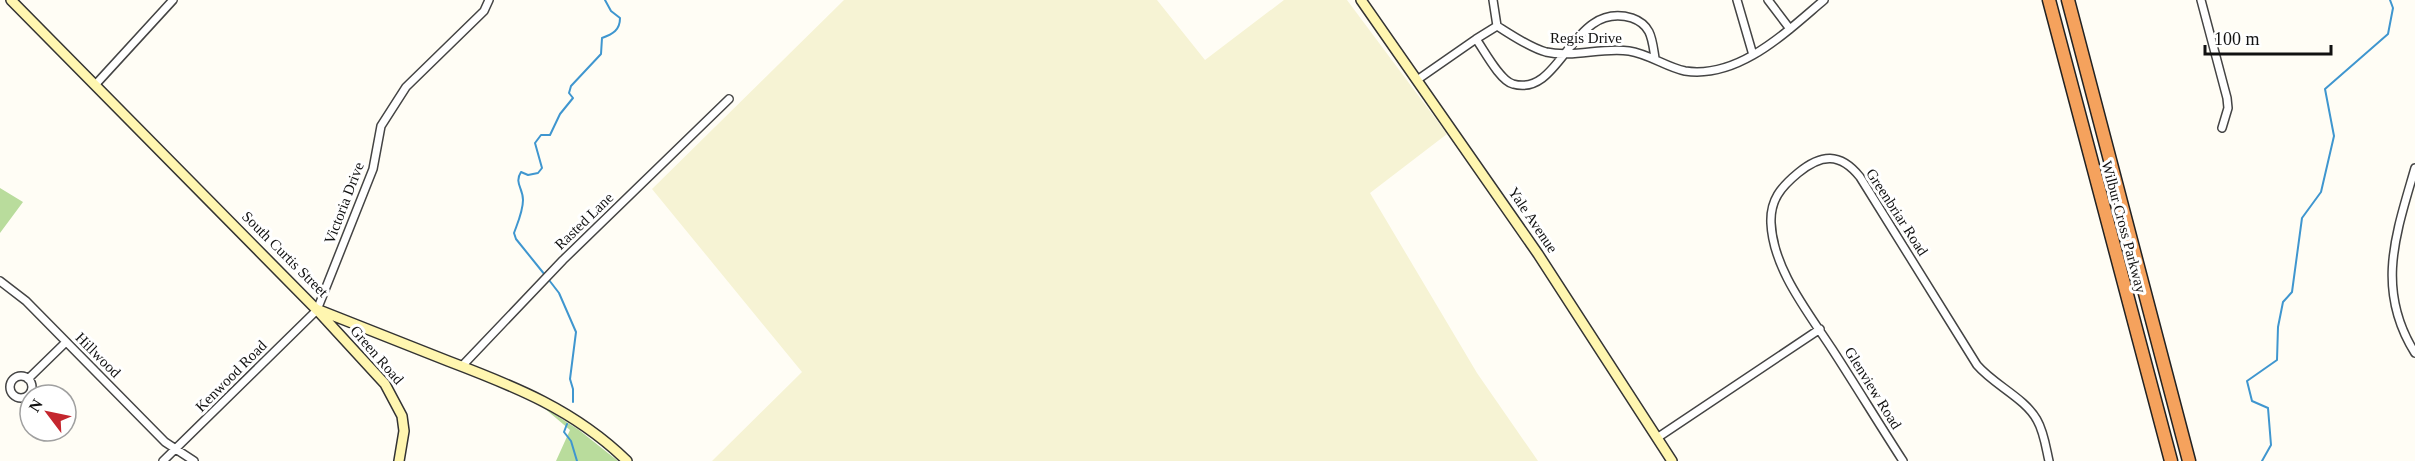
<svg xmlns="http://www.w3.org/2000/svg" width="2415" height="461" font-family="'Times New Roman',serif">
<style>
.farmland{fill:#f6f3d4}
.forest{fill:#b9dc9c}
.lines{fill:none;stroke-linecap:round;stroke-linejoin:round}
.stream{stroke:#3f96cf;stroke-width:2}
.street-casing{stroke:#444;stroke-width:10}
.secondary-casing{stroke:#333;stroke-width:12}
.highway-casing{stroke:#222;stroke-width:15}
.street{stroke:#fff;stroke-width:7}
.secondary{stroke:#fff6b0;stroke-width:9}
.highway{stroke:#f5a25d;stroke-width:12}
.labels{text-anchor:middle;stroke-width:6;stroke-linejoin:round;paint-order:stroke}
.street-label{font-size:15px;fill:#111;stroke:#fff}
</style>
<rect width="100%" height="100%" fill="#fffdf5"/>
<path class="farmland" d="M 844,0 L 1157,0 L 1205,60 L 1284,0 L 1347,0 L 1447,134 L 1370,193 L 1477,373 L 1538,461 L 712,461 L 802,372 L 652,189 Z"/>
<path class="forest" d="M 0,188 L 23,202 L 0,233 Z
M 543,407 L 579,430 L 618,461 L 556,461 L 570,430 Z"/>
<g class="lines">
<path class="stream" d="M 545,275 L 516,239 L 514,233 C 518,222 523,211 523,200 C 523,188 514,183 521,172 L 528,175 L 538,173 L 542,168 L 535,143 L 541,135 L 550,135 L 560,114 L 573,98 L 569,93 L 571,86 L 601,54 L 602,38 C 613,34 620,30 620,18 L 611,11 L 605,0
M 549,280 L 559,293 L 576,332 L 570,379 L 573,389 L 573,402
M 567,424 L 564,432 L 571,441 L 577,461
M 2262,461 L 2271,445 L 2268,408 L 2252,401 L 2247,381 L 2277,360 L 2278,327 L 2283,302 L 2292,292 L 2302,218 L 2321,192 L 2334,136 L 2325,89 L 2388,34 L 2393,8 L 2390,0"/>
<g class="street-casing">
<path id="street" d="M 1493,0 L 1497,26
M 1737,0 L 1753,55
M 1768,0 L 1790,29
M 2201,0 L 2227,98 L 2228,108 L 2222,128
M 1476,39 C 1484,50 1500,81 1513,84 C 1562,98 1571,0 1632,18 C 1652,25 1652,40 1655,58
M 1417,80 L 1476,39 L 1497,26 C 1512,35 1530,48 1546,52 C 1573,58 1602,47 1629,51 C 1649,54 1666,67 1685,71 C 1739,79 1786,32 1824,0
M 96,84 L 173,0
M 2415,168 C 2396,234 2375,289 2415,353
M 0,281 L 26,301 L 165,442 L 194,461
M 462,366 L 563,260 L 729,99
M10 387a11 11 0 1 1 22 0a11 11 0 1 1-22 0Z
M 28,379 L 66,342
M 1657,438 L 1820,329
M 163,461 L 317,310 L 373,169 L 381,126 L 406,87 L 484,11 L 489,0
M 1903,461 C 1879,424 1856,386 1832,349 C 1808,312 1773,269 1771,223 C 1770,200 1781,187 1798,173 C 1821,154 1840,152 1860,177 L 1977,365 C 1994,385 2025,398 2037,420 C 2044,432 2046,448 2049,461"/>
</g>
<g class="secondary-casing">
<path id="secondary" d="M 11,0 L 317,310 L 385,384 L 402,416 L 404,431 L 399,461
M 1361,0 L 1538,254 L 1672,461
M 319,310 C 362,327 405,344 448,361 C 514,386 575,410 627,461"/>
</g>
<g class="highway-casing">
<path id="highway" d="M 2049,0 L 2171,461
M 2068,0 L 2189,461"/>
</g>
<use href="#street" class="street"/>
<use href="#secondary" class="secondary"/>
<use href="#highway" class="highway"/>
</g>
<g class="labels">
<g class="street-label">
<text x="1586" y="43">Regis Drive</text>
<text transform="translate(344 203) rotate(-69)" y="5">Victoria Drive</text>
<text transform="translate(1897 212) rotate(57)" y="5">Greenbriar Road</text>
<text transform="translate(1533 220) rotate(56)" y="5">Yale Avenue</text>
<text transform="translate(584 221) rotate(-44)" y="5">Rasted Lane</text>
<text transform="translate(2124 227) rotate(75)" y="5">Wilbur Cross Parkway</text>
<text transform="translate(285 254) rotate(45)" y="5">South Curtis Street</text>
<text transform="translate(98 355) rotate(45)" y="5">Hillwood</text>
<text transform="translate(377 355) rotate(49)" y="5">Green Road</text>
<text transform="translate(231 376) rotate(-45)" y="5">Kenwood Road</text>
<text transform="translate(1873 388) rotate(58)" y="5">Glenview Road</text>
</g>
</g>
<g transform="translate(48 413) rotate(302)"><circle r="28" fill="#ffffff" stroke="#a0a0a0" stroke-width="1.5"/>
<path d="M0-4.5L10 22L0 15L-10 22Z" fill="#c4262e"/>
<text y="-9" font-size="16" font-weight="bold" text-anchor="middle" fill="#111111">N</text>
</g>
<path d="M2205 45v9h126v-9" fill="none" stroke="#111111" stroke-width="3"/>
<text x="2214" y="45" font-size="18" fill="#111111" stroke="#ffffff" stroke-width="4.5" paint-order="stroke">100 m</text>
</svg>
